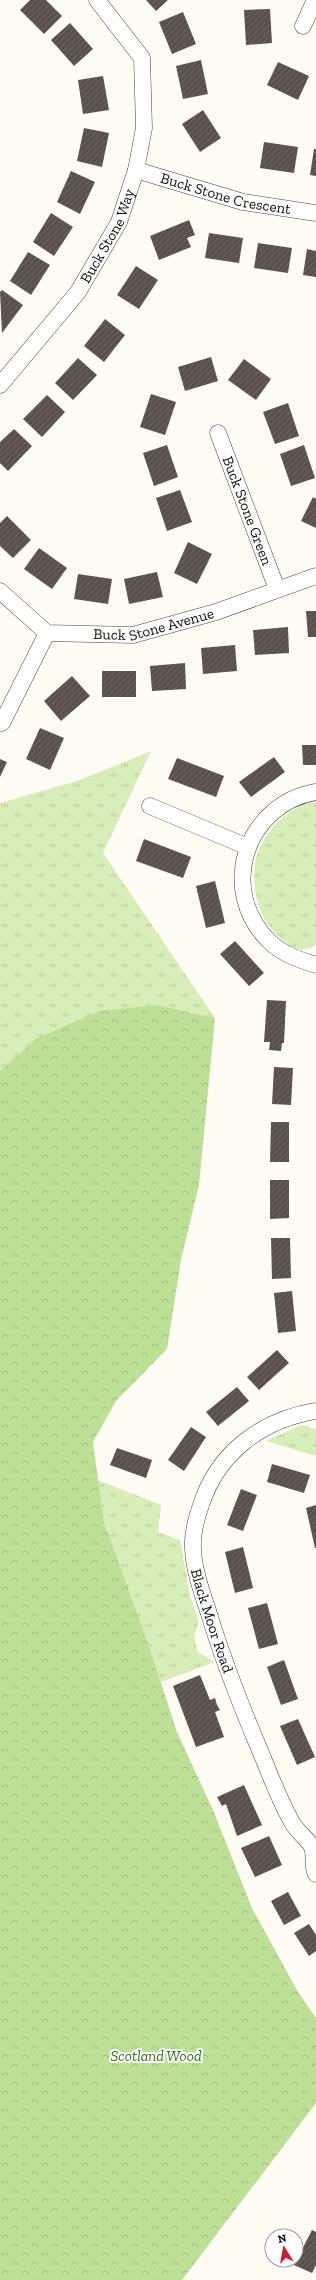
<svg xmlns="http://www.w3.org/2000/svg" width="316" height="2280" font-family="'Zilla Slab',serif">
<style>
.grass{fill:url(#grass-tufts)}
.forest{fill:url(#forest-crowns)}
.building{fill:url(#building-hatch)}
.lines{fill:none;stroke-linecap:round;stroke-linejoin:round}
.street-casing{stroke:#434343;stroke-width:17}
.street{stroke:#fff;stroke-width:16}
.labels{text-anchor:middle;stroke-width:4;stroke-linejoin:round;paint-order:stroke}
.street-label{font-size:15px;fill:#101010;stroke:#fff}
.park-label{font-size:15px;font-style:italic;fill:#326f19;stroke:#fff}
</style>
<defs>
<pattern id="grass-tufts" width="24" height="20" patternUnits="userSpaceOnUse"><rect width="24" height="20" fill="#d8eeb9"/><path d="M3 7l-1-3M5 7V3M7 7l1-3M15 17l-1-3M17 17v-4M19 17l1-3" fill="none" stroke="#b8cb9e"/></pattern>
<pattern id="forest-crowns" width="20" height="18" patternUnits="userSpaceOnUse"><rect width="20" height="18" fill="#bde097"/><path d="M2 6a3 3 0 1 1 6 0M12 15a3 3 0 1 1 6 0" fill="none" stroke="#a1bf81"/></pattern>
<pattern id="building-hatch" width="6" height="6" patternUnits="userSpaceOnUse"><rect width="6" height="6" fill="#5a504c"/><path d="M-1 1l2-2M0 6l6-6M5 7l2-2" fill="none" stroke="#6d6561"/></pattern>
</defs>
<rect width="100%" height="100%" fill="#fffcf4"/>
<path class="grass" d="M 151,751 L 103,853 L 215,1018 L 157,1005 L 0,1071 L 0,803 L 77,781 Z
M 316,802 L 316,944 C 298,963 267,928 261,912 C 255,897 253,879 255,863 C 257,849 265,836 274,826 C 285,813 299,804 316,802 Z
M 301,1425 L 308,1426 L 316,1430 L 316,1456 L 266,1441 Z
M 98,1480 L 161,1505 L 158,1532 L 180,1540 L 190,1595 L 199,1622 L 194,1636 L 198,1652 L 215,1662 L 161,1682 L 104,1522 Z"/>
<path class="forest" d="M 157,1005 L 215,1018 L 199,1185 L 181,1260 L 167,1349 L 116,1401 L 93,1442 L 104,1522 L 150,1649 L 177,1732 L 213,1810 L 252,1908 L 298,1992 L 316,2018 L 316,2103 L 182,2280 L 0,2280 L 0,1071 L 36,1039 L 99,1011 Z"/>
<path class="building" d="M 30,0 L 46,0 L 62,16 L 44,34 L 20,10 Z
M 146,0 L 168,0 L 156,11 Z
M 270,9 L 272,43 L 246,45 L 244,10 Z
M 183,12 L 196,44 L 172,54 L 159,22 Z
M 70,23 L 93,49 L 74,66 L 51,40 Z
M 201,60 L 208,94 L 183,99 L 176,66 Z
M 278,62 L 309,76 L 298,100 L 267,85 Z
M 103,76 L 109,110 L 83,114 L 78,80 Z
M 203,110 L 221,138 L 200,152 L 182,124 Z
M 84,128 L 109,133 L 102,167 L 77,161 Z
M 264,142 L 298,147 L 294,173 L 260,168 Z
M 314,149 L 316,149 L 316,176 L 310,175 Z
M 71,171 L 95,182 L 80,214 L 57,202 Z
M 51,213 L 73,227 L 54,256 L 33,242 Z
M 189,220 L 195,235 L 187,238 L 191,247 L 159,260 L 150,236 Z
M 209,233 L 243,238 L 239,263 L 205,258 Z
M 258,243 L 292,248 L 288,273 L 254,268 Z
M 307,249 L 316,251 L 316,277 L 303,275 Z
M 28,252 L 50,265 L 31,295 L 10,281 Z
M 136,266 L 158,280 L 139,309 L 117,295 Z
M 2,290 L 23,305 L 2,333 L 0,292 Z
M 105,319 L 125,335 L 104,362 L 84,346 Z
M 211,357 L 218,381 L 185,391 L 178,367 Z
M 78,358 L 97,375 L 73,400 L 55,383 Z
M 244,359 L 271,379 L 256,400 L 228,380 Z
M 151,394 L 176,402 L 165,435 L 140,427 Z
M 47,395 L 65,412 L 42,437 L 23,419 Z
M 288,403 L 299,436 L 275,444 L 263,412 Z
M 14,429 L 32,446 L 8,471 L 0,463 L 0,442 Z
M 167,445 L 178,477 L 154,486 L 143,453 Z
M 304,445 L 315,478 L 291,486 L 280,454 Z
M 180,490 L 192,522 L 167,531 L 156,498 Z
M 313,497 L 316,499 L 316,528 L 301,521 Z
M 7,516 L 31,540 L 13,558 L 0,546 L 0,523 Z
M 188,542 L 212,554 L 197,584 L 174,573 Z
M 39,548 L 67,568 L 52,589 L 24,569 Z
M 157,572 L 163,597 L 129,604 L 124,579 Z
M 78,574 L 112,579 L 108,604 L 74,599 Z
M 306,611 L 316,611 L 316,637 L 308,637 Z
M 288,627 L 289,653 L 255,655 L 253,630 Z
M 235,645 L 237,671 L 203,674 L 201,648 Z
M 185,663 L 186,689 L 152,691 L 150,666 Z
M 102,671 L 136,671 L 136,697 L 102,697 Z
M 72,676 L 90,696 L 61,721 L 44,701 Z
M 40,728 L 64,738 L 50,770 L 26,759 Z
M 302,745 L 316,745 L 316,765 L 303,765 Z
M 274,757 L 285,772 L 251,797 L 239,782 Z
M 177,758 L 224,776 L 216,797 L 168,779 Z
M 0,759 L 7,762 L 0,777 Z
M 144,839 L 191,857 L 183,878 L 136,861 Z
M 215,881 L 225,923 L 206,928 L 196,886 Z
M 235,941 L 264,973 L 249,986 L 220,954 Z
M 267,1000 L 286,1001 L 284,1043 L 282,1043 L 281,1051 L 269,1050 L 270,1042 L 264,1042 Z
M 274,1067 L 293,1068 L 291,1105 L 272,1104 Z
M 271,1122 L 289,1122 L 289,1162 L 270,1162 Z
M 270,1180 L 289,1180 L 289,1218 L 270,1219 Z
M 271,1238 L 290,1238 L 291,1278 L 272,1279 Z
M 292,1291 L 296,1331 L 278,1333 L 274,1293 Z
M 277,1350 L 289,1363 L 259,1390 L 247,1377 Z
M 237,1387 L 249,1401 L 218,1426 L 206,1412 Z
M 191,1427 L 206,1437 L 184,1471 L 168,1460 Z
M 117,1448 L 152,1460 L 146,1478 L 110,1465 Z
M 272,1464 L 310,1475 L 304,1493 L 267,1482 Z
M 241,1489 L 257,1495 L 243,1531 L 227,1525 Z
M 316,1505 L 316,1548 L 315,1548 L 306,1508 Z
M 243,1547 L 253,1588 L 235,1593 L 225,1552 Z
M 267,1603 L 278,1644 L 259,1649 L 248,1608 Z
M 284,1660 L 298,1699 L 281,1705 L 267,1667 Z
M 200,1675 L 210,1700 L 215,1698 L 217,1705 L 220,1710 L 215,1712 L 224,1737 L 196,1747 L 173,1686 Z
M 298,1719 L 315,1757 L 297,1765 L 280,1726 Z
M 244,1785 L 262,1825 L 237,1836 L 226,1804 L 222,1806 L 217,1797 Z
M 269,1836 L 282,1865 L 255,1877 L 241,1848 Z
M 288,1892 L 301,1916 L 284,1925 L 271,1901 Z
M 309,1924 L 316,1935 L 316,1951 L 309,1956 L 294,1933 Z
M 312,2230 L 316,2232 L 316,2265 L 312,2273 L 294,2265 Z"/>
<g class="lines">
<g class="street-casing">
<g id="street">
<path d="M 303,26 L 315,0"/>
<path id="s1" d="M 136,170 L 243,202 L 316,213"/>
<path id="s2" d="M 0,385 L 78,292 L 119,222 L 136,170 L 144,128 L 142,58 L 97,0"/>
<path id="s3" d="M 218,433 L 277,589"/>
<path id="s4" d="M 0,591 L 47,633 L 133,635 L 216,612 L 316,576"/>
<path d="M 2,723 L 47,633"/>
<path d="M 316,792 C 245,804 217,891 270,942 C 282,954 300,960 316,965"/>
<path d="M 150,806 L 248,847"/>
<path id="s5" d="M 316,1411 C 262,1420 218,1452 201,1505 C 196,1519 192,1534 193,1549 C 194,1572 203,1595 210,1617 C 224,1663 242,1708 261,1753 C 271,1777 280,1802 293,1824 C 298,1832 306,1838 311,1845 C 316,1853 311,1866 316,1874"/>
</g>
</g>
<use href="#street" class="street"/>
</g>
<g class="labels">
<g class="street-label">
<text dy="5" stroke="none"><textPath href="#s1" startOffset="93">Buck Stone Crescent</textPath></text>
<text dy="5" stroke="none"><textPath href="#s2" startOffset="185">Buck Stone Way</textPath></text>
<text dy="5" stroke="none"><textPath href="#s3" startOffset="83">Buck Stone Green</textPath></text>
<text dy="5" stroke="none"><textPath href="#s4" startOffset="171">Buck Stone Avenue</textPath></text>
<text dy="5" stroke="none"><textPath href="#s5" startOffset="276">Black Moor Road</textPath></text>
</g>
<g class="park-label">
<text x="156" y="2061">Scotland Wood</text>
</g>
</g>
<g transform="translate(284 2248) rotate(349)"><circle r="19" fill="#ffffff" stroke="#9f9f9f"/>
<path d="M0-3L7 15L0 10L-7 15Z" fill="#ce1b31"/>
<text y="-6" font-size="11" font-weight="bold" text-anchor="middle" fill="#101010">N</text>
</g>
</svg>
